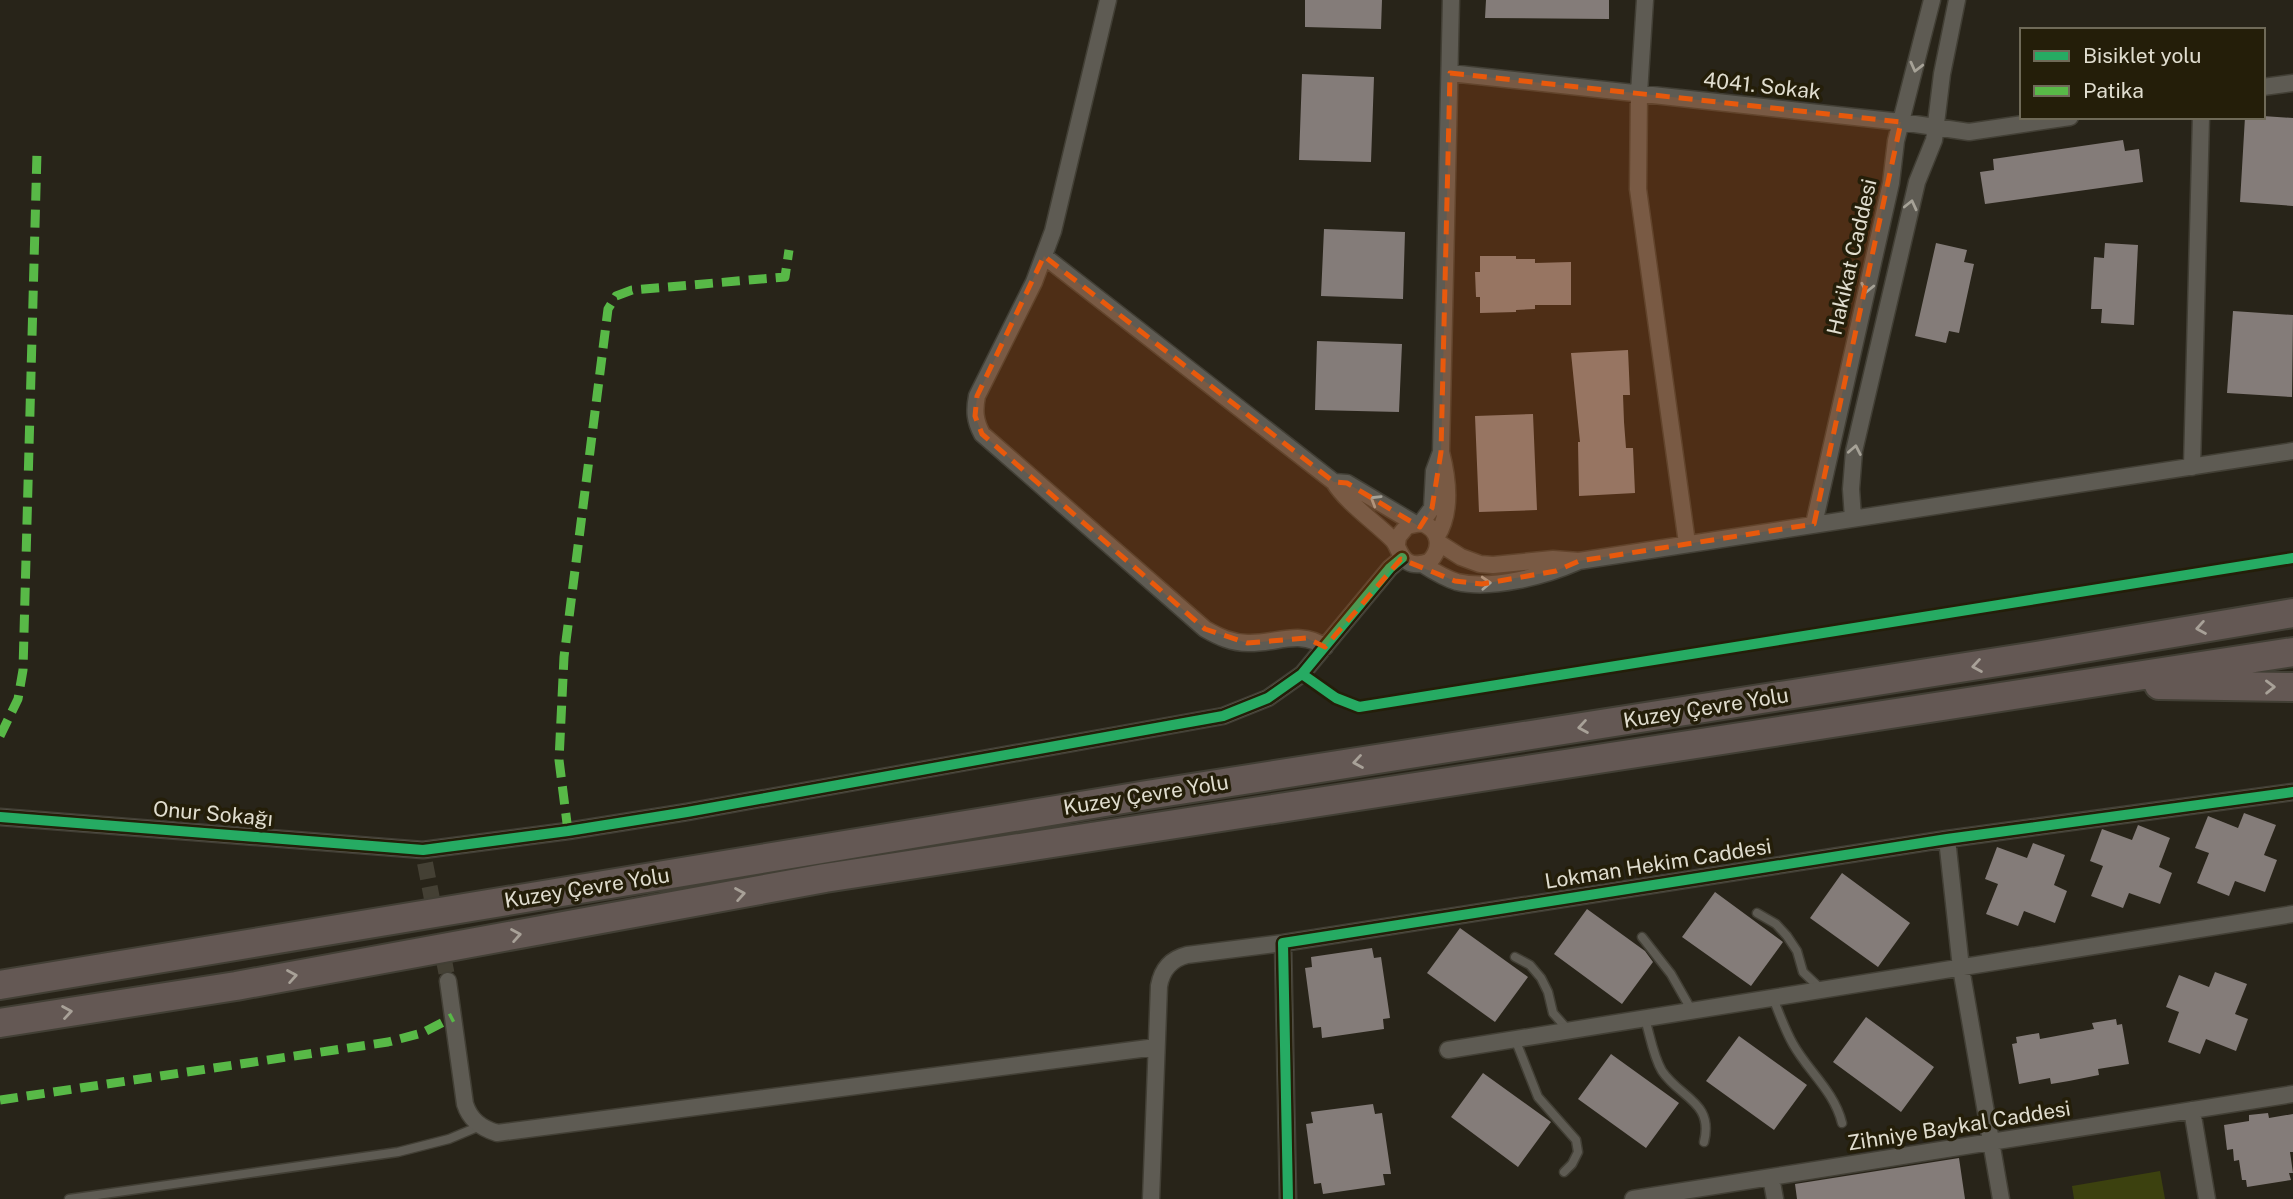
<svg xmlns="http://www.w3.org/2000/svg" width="2293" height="1199" font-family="'Public Sans',sans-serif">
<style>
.green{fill:#3c410f}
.building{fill:#847c79}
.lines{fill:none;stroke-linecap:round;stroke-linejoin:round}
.street-tunnel{stroke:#444034;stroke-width:16;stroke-dasharray:16 8;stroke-linecap:butt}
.lane-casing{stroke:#423f35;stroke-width:11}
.street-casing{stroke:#423f35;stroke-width:19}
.highway-casing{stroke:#423f35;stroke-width:32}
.lane{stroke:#5e5b53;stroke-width:8}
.street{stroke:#5e5b53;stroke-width:16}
.highway{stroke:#645854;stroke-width:28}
.quiet{stroke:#58b947;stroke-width:9;stroke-dasharray:18 9;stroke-linecap:butt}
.cycleway-casing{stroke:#241e09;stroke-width:15}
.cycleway{stroke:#26ab63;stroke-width:10}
.oneway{stroke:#a6a297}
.oneway2{stroke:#a8a198}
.marked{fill:#e8590c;fill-opacity:0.2;stroke:#e8590c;stroke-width:5;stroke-dasharray:14 9;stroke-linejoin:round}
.labels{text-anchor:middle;stroke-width:7;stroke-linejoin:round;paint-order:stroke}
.street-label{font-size:21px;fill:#e0ddcf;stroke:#241e09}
</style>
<rect width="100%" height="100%" fill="#282419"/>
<path class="green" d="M 2160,1171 L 2165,1199 L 2074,1199 L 2072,1186 Z"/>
<path class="building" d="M 1305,0 L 1382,0 L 1381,29 L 1305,27 Z
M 1486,0 L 1609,0 L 1609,19 L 1485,18 Z
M 1302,74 L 1374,77 L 1371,162 L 1299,160 Z
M 2263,116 L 2293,118 L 2293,206 L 2240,202 L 2245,117 Z
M 2123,140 L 2125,151 L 2139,149 L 2143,182 L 1985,204 L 1980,172 L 1994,170 L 1993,159 Z
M 1324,229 L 1405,232 L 1403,299 L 1321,296 Z
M 1936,243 L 1967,250 L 1964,262 L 1974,264 L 1959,333 L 1949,331 L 1946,343 L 1915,336 Z
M 2105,243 L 2138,245 L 2134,325 L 2101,323 L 2102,309 L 2091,309 L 2094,257 L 2104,258 Z
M 1480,256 L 1516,256 L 1516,259 L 1535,259 L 1535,263 L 1571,262 L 1571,305 L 1535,305 L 1535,309 L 1516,310 L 1516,312 L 1480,313 L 1480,297 L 1476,297 L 1475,272 L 1480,272 Z
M 2233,311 L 2293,315 L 2292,397 L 2227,393 Z
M 1317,341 L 1402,344 L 1399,412 L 1315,410 Z
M 1628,350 L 1630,395 L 1623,395 L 1624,422 L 1626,448 L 1633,448 L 1635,493 L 1579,496 L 1578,442 L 1580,442 L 1571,353 Z
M 1533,414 L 1537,510 L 1479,512 L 1475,416 Z
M 2244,813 L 2276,825 L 2264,855 L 2277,860 L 2265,892 L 2235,881 L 2229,896 L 2197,883 L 2209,853 L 2195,848 L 2208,816 L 2238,828 Z
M 2138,825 L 2170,838 L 2159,867 L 2172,873 L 2160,904 L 2129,893 L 2123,908 L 2091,896 L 2103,866 L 2090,861 L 2102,829 L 2132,840 Z
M 2033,843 L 2065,855 L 2054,885 L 2067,891 L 2055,923 L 2024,911 L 2018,926 L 1986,914 L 1998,884 L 1985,879 L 1997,847 L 2027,858 Z
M 1842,873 L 1910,923 L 1878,967 L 1810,918 Z
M 1715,892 L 1783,942 L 1751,986 L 1682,937 Z
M 1587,909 L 1645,951 L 1653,962 L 1622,1004 L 1554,954 Z
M 1460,928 L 1528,977 L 1495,1022 L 1427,973 Z
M 1372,948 L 1374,958 L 1381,957 L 1390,1018 L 1383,1019 L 1384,1029 L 1322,1038 L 1321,1027 L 1313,1028 L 1305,968 L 1312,967 L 1311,957 Z
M 2215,972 L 2247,984 L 2235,1014 L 2248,1019 L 2236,1051 L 2206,1039 L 2200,1054 L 2168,1042 L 2179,1012 L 2166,1007 L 2179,975 L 2209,987 Z
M 1866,1017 L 1934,1067 L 1901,1112 L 1833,1062 Z
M 2116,1019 L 2117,1025 L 2122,1024 L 2129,1064 L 2098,1069 L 2099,1075 L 2069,1081 L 2051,1084 L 2050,1078 L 2019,1084 L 2012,1044 L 2017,1043 L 2016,1037 L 2039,1033 L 2040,1039 L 2094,1029 L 2092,1023 Z
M 1739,1036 L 1807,1085 L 1774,1130 L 1706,1081 Z
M 1611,1054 L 1679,1103 L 1646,1148 L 1578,1099 Z
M 1483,1073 L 1551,1122 L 1518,1167 L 1451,1117 Z
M 1373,1104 L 1375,1114 L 1382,1113 L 1391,1174 L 1383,1174 L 1385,1185 L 1323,1194 L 1321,1183 L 1314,1184 L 1306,1124 L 1313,1123 L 1311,1112 Z
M 2268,1113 L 2269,1118 L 2293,1114 L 2293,1152 L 2290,1152 L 2293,1173 L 2289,1173 L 2291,1180 L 2247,1187 L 2246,1180 L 2242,1180 L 2239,1160 L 2234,1161 L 2233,1149 L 2227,1150 L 2224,1125 L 2249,1121 L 2249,1115 Z
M 1959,1158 L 1965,1199 L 1797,1199 L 1795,1184 Z"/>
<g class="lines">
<path class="street-tunnel" d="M 425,863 L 448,981"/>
<g class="lane-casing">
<path id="lane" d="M 1757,913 L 1776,924 L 1787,936 L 1797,951 L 1803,972 L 1822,990
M 1642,937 L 1671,974 L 1692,1011
M 1515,957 L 1530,965 L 1541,978 L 1548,992 L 1553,1013 L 1569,1031
M 1773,998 C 1779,1013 1785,1030 1793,1044 C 1808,1071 1834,1091 1842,1123
M 1645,1019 C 1650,1035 1653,1056 1662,1071 C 1680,1098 1714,1102 1704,1142
M 1515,1039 L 1538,1097 L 1576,1140 L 1578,1152 L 1572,1164 L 1564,1172
M 69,1199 L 398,1152 L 449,1139 L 480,1126"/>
</g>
<g class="street-casing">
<path id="street" d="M 1108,0 L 1053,231 L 1034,282 L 977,396 C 974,411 975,421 982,434 L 1205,629 C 1219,637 1232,643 1248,643 C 1275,644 1301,629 1325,647
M 1645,0 L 1639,93 L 1638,189 L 1687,543
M 1450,73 L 1901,122 L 1969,132 L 2070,117
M 2263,87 L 2293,83
M 1044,256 L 1334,482 C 1346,502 1375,522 1393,540 C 1399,547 1399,557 1408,562 C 1415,566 1422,564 1429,562 C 1443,548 1440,529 1421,523 L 1407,526 L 1398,537 L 1397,544
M 2192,467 L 2201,117
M 1334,482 L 1347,483 L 1414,523
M 1853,518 L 1851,489 L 1854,451 L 1917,182 L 1934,140 L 1942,74 L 1957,0
M 1421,523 L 1432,508 L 1434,471 L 1441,452
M 1814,524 L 1891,183 L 1896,141 L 1932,0
M 1437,536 C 1452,512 1448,479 1441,452 L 1451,0
M 1439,543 L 1461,557 L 1480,564 L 1493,565 L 1553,559 L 1579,561 L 2293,451
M 1422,564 C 1433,571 1444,578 1457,582 C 1492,590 1545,576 1577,562
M 0,817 L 423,850 L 568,831 L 687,812 L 1223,716 L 1268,698 L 1302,674 L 1390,568 L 1402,558
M 1947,839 L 1961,968 L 2001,1199
M 448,981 L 465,1104 C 470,1120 481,1128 497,1133 L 1156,1047
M 1448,1050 L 2293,914
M 2192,1110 L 2207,1199
M 1771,1177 L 1775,1199
M 1151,1199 L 1159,986 C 1162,969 1171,959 1187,955 L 1283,943
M 1288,1199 L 1283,943 L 1947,839 L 2293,792
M 1633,1199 L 2293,1094"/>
</g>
<g class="highway-casing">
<path id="highway" d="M 2159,685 L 2293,687
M 0,985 L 1147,795 L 2036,656 L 2293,613
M 0,1023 L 236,986 L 825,878 L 2293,652"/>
</g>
<use href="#lane" class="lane"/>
<use href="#street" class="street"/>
<use href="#highway" class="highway"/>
<path class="quiet" d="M 0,736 L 18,699 L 23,670 L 37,152
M 568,831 L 559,760 L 564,657 L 608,309 L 616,296 L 632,290 L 785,277 L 789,250
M 0,1100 L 388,1042 L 422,1033 L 453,1017"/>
<g class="cycleway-casing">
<path id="cycleway" d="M 1302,674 L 1336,698 L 1359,707 L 2293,558
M 0,817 L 423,850 L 568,831 L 687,812 L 1223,716 L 1268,698 L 1302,674 L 1390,568 L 1402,558
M 1288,1199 L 1283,943 L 1947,839 L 2293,792"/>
</g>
<use href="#cycleway" class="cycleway"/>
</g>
<defs><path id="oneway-chevron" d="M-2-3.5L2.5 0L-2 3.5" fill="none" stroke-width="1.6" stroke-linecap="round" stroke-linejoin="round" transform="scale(1.75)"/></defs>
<g class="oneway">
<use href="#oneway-chevron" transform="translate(1916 67) rotate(104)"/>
<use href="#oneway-chevron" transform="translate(1911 205) rotate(-77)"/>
<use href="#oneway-chevron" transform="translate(1867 288) rotate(103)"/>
<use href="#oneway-chevron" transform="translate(1855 450) rotate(-79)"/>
<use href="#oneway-chevron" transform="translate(1375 500) rotate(-149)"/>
<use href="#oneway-chevron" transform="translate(1486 583) rotate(-3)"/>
</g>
<g class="oneway2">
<use href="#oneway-chevron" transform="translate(2201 628) rotate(170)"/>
<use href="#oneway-chevron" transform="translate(1977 666) rotate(171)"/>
<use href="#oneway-chevron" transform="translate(2270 687) rotate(-1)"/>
<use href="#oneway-chevron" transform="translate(1583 727) rotate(171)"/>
<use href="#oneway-chevron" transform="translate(1358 762) rotate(171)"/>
<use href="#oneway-chevron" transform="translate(740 894) rotate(-10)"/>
<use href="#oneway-chevron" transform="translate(516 935) rotate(-10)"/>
<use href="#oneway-chevron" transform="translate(292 976) rotate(-10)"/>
<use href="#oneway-chevron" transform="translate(67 1012) rotate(-9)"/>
</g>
<path class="marked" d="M 1450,73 L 1901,122 L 1814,524 L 1579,561 L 1556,571 L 1482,584 L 1455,581 L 1401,559 L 1325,647 L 1306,638 L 1247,643 L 1205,629 L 982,434 L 975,416 L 977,396 L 1044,256 L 1334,482 L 1347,483 L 1420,527 L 1432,508 L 1441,452 Z"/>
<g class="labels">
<g class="street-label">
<text transform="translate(1762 86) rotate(6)" y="7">4041. Sokak</text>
<text transform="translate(1852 257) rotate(-77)" y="7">Hakikat Caddesi</text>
<text transform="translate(1706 708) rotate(-9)" y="7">Kuzey Çevre Yolu</text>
<text transform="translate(1146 795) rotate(-9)" y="7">Kuzey Çevre Yolu</text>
<text transform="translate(213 814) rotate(5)" y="7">Onur Sokağı</text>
<text transform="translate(1658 864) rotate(-9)" y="7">Lokman Hekim Caddesi</text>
<text transform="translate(587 888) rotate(-9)" y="7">Kuzey Çevre Yolu</text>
<text transform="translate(1959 1126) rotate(-9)" y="7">Zihniye Baykal Caddesi</text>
</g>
</g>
<rect x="2020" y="28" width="245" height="91" fill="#241e09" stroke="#6f6a58" stroke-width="2"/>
<rect x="2034" y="51" width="35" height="10" fill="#26ab63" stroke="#6f6a58" stroke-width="2"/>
<text x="2083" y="63" font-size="21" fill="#e0ddcf">Bisiklet yolu</text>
<rect x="2034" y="86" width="35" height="10" fill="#58b947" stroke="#6f6a58" stroke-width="2"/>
<text x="2083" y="98" font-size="21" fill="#e0ddcf">Patika</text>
</svg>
